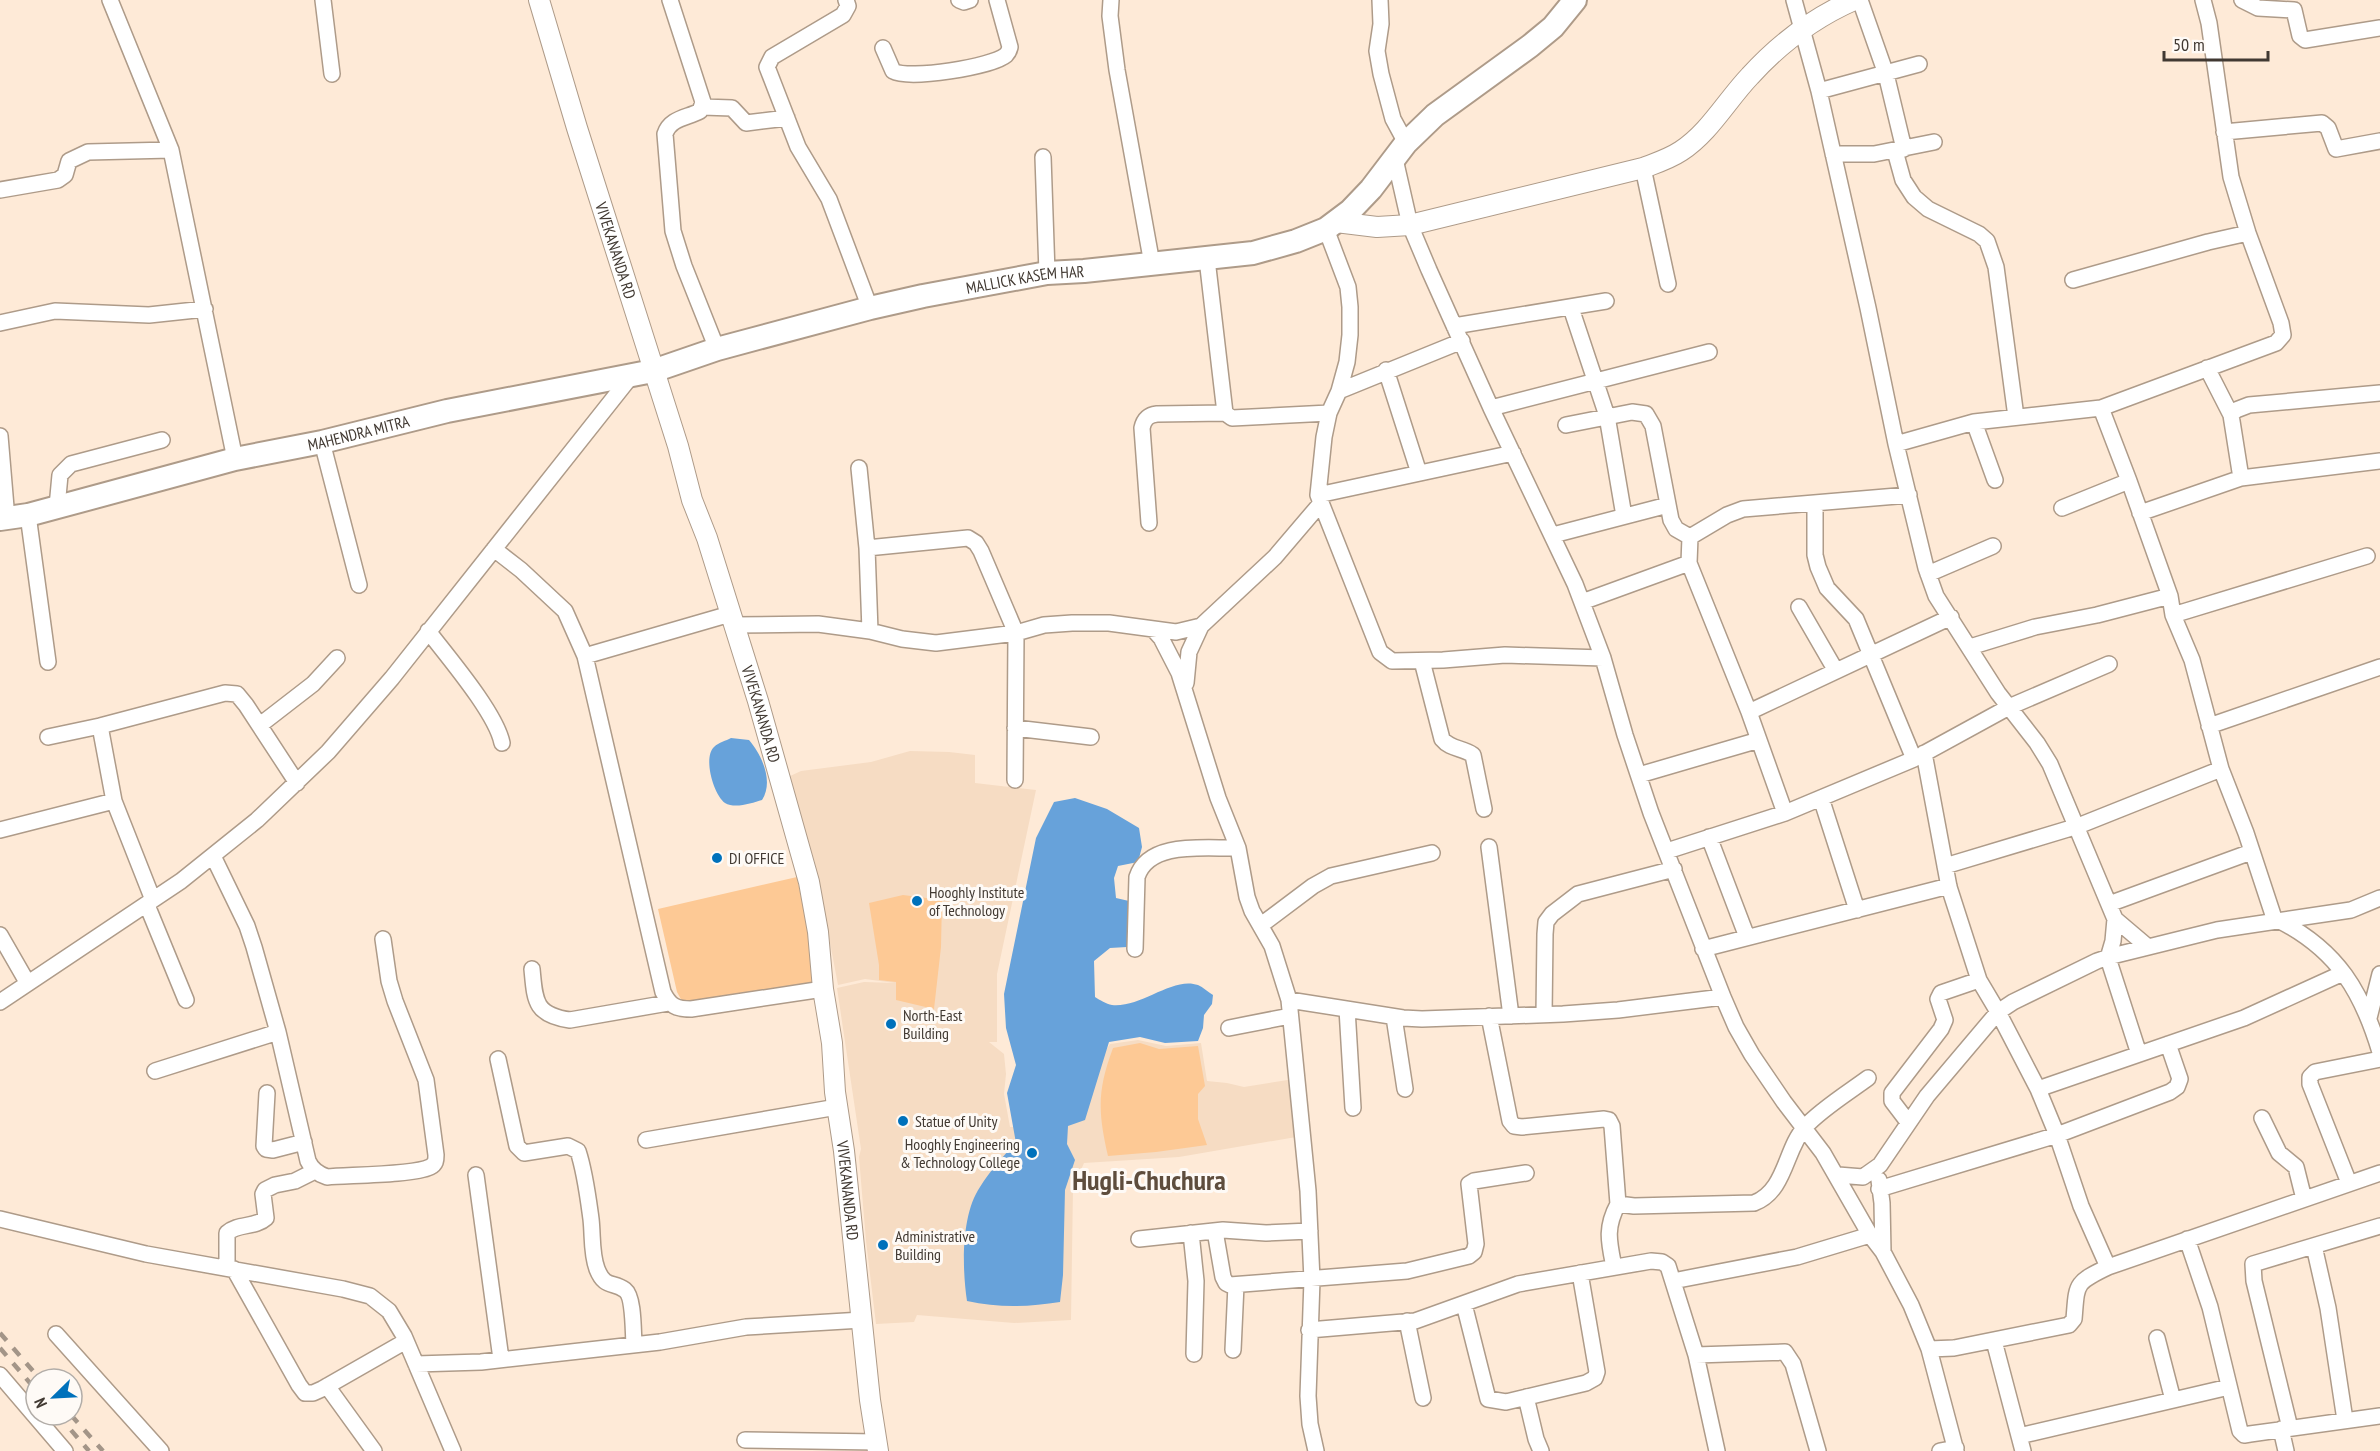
<svg xmlns="http://www.w3.org/2000/svg" width="2380" height="1451" font-family="'PT Sans Narrow',sans-serif">
<style>
.built{fill:#f6dcc3}
.green{fill:#fdc995}
.water{fill:#67a2da}
.lines{fill:none;stroke-linecap:round;stroke-linejoin:round}
.minor-casing{stroke:#ae9b89;stroke-width:18}
.tertiary-casing{stroke:#ae9b89;stroke-width:22}
.secondary-casing{stroke:#ae9b89;stroke-width:26}
.minor{stroke:#fff;stroke-width:15}
.tertiary{stroke:#fff;stroke-width:20}
.secondary{stroke:#fff;stroke-width:22}
.rail{stroke:#a39588;stroke-width:4.5;stroke-dasharray:10 10;stroke-linecap:butt}
.poi-dot{fill:#0071bb;stroke:#fefaf6;stroke-width:2}
.labels{text-anchor:middle;stroke-width:6;stroke-linejoin:round;paint-order:stroke}
.street-label{font-size:16px;fill:#413932;stroke:#fefaf6}
.poi-label{font-size:16px;fill:#413932;stroke:#fefaf6;text-anchor:start}
.town-label{font-size:28px;font-weight:bold;fill:#5e4d3d;stroke:#fefaf6}
</style>
<rect width="100%" height="100%" fill="#feead7"/>
<path class="built" d="M 910,751 L 949,752 L 975,755 L 975,783 L 1036,790 L 997,974 L 997,1042 L 989,1042 L 1004,1054 L 1006,1074 L 1004,1094 L 1010,1127 L 1059,1124 L 1110,1044 L 1138,1040 L 1166,1046 L 1201,1043 L 1207,1081 L 1227,1083 L 1244,1087 L 1294,1079 L 1302,1136 L 1179,1157 L 1084,1163 L 1073,1188 L 1071,1320 L 1014,1323 L 917,1315 L 914,1322 L 876,1324 L 866,1241 L 859,1157 L 861,1149 L 837,988 L 864,982 L 895,983 L 865,979 L 838,985 L 815,863 L 788,777 L 801,771 L 871,762 Z"/>
<path class="green" d="M 797,877 L 820,988 L 684,1005 L 677,992 L 658,909 Z
M 903,895 L 942,900 L 941,947 L 934,1009 L 896,1000 L 896,982 L 879,980 L 879,965 L 869,903 Z
M 1140,1043 L 1159,1049 L 1198,1046 L 1205,1086 L 1198,1094 L 1198,1119 L 1207,1145 L 1156,1152 L 1108,1156 C 1098,1112 1097,1091 1113,1048 Z"/>
<path class="water" d="M 731,738 L 749,740 C 762,755 774,782 762,800 C 752,803 735,809 725,803 C 713,794 703,757 714,747 C 719,742 726,741 731,738 Z
M 1075,798 L 1107,809 L 1139,828 L 1142,847 L 1138,862 L 1118,866 L 1114,878 L 1116,898 L 1129,901 L 1127,947 L 1110,948 L 1094,961 L 1095,997 C 1100,1000 1106,1004 1112,1005 C 1141,1008 1173,976 1198,985 C 1203,987 1208,992 1213,995 L 1212,1004 L 1204,1015 L 1203,1028 L 1198,1041 L 1165,1043 L 1140,1037 L 1109,1042 L 1085,1120 L 1068,1126 L 1067,1144 L 1075,1160 L 1065,1190 L 1063,1275 L 1060,1302 C 1029,1307 998,1308 967,1301 C 962,1268 961,1215 980,1187 C 990,1171 1003,1156 1016,1143 L 1007,1093 L 1016,1065 L 1006,1028 L 1004,994 L 1036,838 L 1054,802 Z"/>
<g class="lines">
<g class="minor-casing">
<path id="minor" d="M 110,0 L 171,150 L 235,459
M 323,0 L 332,74
M 670,0 L 703,102 L 700,111 C 687,118 670,118 665,134 L 673,231 L 684,266 L 717,349
M 846,0 L 848,6 L 843,15 L 772,57 L 767,67 L 798,147 L 829,199 L 870,308
M 959,0 L 964,2 L 970,0
M 1111,0 L 1110,16 L 1117,70 L 1152,264
M 1380,0 L 1381,24 L 1377,51 L 1381,74 L 1393,119 L 1406,143
M 1794,0 L 1819,91 L 1868,308 L 1896,444 L 1926,568 L 1936,596 L 1998,693 L 2037,743 L 2050,764 L 2115,919 L 2148,947
M 1860,0 L 1886,74 L 1904,149
M 2242,0 L 2258,8 L 2294,10 L 2300,36 L 2305,40 L 2380,28
M 883,48 L 893,71 C 909,80 992,67 1006,55 C 1009,52 1009,51 1010,47 L 997,0
M 1819,91 L 1919,64
M 703,107 L 732,108 L 746,123 L 787,118
M 2224,132 L 2322,123 L 2328,128 L 2336,149 L 2380,141
M 1895,151 L 1903,180 L 1914,197 L 1928,209 L 1979,234 L 1987,241 L 1996,267 L 2016,417
M 1833,154 L 1874,154 L 1934,142
M 1043,157 L 1047,273
M 1395,159 L 1410,225 L 1429,270 L 1491,408 L 1575,584 L 1603,658 L 1625,735 L 1651,813 L 1723,997 L 1736,1027 L 1752,1055 L 1784,1102 L 1823,1153 L 1870,1235 L 1883,1252 L 1911,1305 L 1929,1349 L 1956,1451
M 1643,168 L 1668,284
M 0,190 L 58,180 L 65,175 L 69,161 L 88,152 L 171,150
M 1326,229 L 1348,287 L 1350,307 L 1350,335 L 1347,362 L 1339,391 L 1329,413 L 1324,437 L 1318,495 L 1380,652 L 1392,661 L 1443,660 L 1505,655 L 1603,658
M 1207,259 L 1225,413 L 1232,418 L 1329,413
M 2073,280 L 2208,242 L 2248,233
M 1571,308 L 1607,416 L 1624,516
M 0,323 L 55,311 L 149,315 L 205,309
M 1454,326 L 1606,301
M 2207,368 L 2231,415 L 2241,478
M 1386,370 L 1419,473
M 1339,391 L 1462,341
M 1491,408 L 1709,352
M 2101,408 L 2129,481 L 2170,596 L 2173,615 L 2192,660 L 2221,769 L 2246,833 L 2275,921
M 2231,415 L 2236,410 L 2249,405 L 2380,393
M 1974,422 L 1995,480
M 1566,425 L 1632,412 L 1646,414 L 1653,426 L 1671,520 L 1676,529 L 1690,537
M 0,436 L 7,519
M 322,442 L 359,585
M 1896,444 L 1974,422 L 2101,408 L 2276,343 L 2283,335 L 2281,323 L 2248,233 L 2231,177 L 2209,23 L 2203,0
M 859,468 L 867,548 L 870,631
M 1318,495 L 1513,453
M 1815,504 L 1815,555 L 1818,567 L 1827,588 L 1856,619 L 1914,759
M 57,507 L 60,475 L 71,464 L 162,440
M 2062,508 L 2129,481
M 2140,513 L 2241,478 L 2380,461
M 28,515 L 48,662
M 1149,523 L 1142,428 C 1144,419 1148,415 1157,414 L 1225,413
M 1553,535 L 1668,505
M 867,548 L 968,538 L 976,543 L 981,551 L 1016,633 L 1015,780
M 494,549 L 521,570 L 565,611 L 585,656 L 663,992 C 670,1006 676,1009 691,1009 L 823,989
M 1928,574 L 1993,546
M 1582,602 L 1689,563
M 1799,607 L 1836,671
M 2173,615 L 2367,556
M 733,625 L 818,624 L 870,631 L 902,639 L 936,643 L 1016,633 L 1044,625 L 1072,623 L 1109,623 L 1176,632 L 1201,626
M 1153,629 L 1161,638 L 1179,673 L 1218,798 L 1238,848 L 1247,897 L 1252,911 L 1272,946 L 1289,1000 L 1308,1191 L 1312,1280 L 1308,1396 L 1310,1424 L 1316,1451
M 428,631 C 448,657 496,713 502,743
M 1970,647 L 2035,627 L 2097,615 L 2170,596
M 585,656 L 730,614
M 1422,661 L 1442,739 C 1451,750 1462,747 1473,755 L 1484,809
M 1186,683 L 1189,652 L 1201,626 L 1275,557 L 1321,503
M 1749,712 L 1951,617
M 260,725 L 313,684 L 337,658
M 100,726 L 114,801 L 153,900
M 2209,726 L 2380,667
M 1015,728 L 1091,737
M 48,737 L 100,726 L 225,693 L 237,694 L 246,705 L 297,783
M 1924,753 L 1949,887 L 1979,980 L 1998,1012 L 2038,1089 L 2057,1135 L 2081,1206 L 2108,1267
M 1639,775 L 1759,740
M 1821,798 L 1857,910
M 1785,813 L 1749,712 L 1689,563 L 1690,537 L 1727,515 L 1743,509 L 1909,495
M 0,830 L 114,801
M 1709,837 L 1747,937
M 1489,847 L 1511,1016
M 1667,851 L 1785,813 L 1914,759 L 2009,707 L 2109,664
M 213,856 L 247,926 L 254,947 L 278,1032 L 308,1161 C 312,1170 318,1174 327,1177 C 349,1175 414,1175 430,1167 C 436,1164 436,1160 436,1155 L 426,1080 L 395,1001 L 389,981 L 383,939
M 1945,866 L 2078,826 L 2221,769
M 2109,904 L 2251,852
M 147,905 L 186,1000
M 2115,919 L 2113,941 L 2108,958 L 2139,1054
M 2280,921 C 2338,951 2362,992 2380,1052
M 1261,925 L 1313,886 L 1331,876 L 1432,853
M 0,935 L 27,982
M 1135,949 L 1137,877 C 1149,840 1206,849 1238,848
M 1703,949 L 1949,886
M 532,969 C 535,1000 534,1015 570,1020 L 668,1003
M 1289,1000 L 1403,1018 L 1422,1019 L 1563,1014 L 1618,1010 L 1723,997
M 0,1002 L 181,881 L 257,820 L 328,752 L 392,678 L 632,375
M 1347,1009 L 1353,1108
M 1544,1015 L 1545,934 L 1546,922 L 1552,914 L 1578,894 L 1674,869
M 1489,1016 L 1510,1121 L 1514,1126 L 1522,1127 L 1604,1119 L 1609,1120 L 1612,1126 L 1618,1204 L 1634,1206 L 1754,1203 C 1786,1191 1785,1149 1805,1127 C 1820,1110 1849,1092 1868,1078
M 1394,1017 L 1405,1089
M 2369,1018 L 2380,974
M 1229,1028 L 1290,1016
M 498,1059 L 517,1146 L 524,1153 L 568,1146 L 578,1151 C 585,1172 588,1197 591,1219 C 593,1236 591,1253 597,1269 C 605,1289 613,1281 625,1290 C 634,1297 633,1332 634,1344
M 155,1071 L 278,1032
M 2038,1089 L 2244,1018 L 2343,973
M 267,1093 L 264,1146 L 266,1149 L 273,1150 L 304,1142
M 2262,1118 L 2279,1153 L 2296,1167 L 2304,1199
M 1908,1122 L 1892,1101 L 1892,1093 L 1941,1029 L 1945,1020 L 1938,999 L 1941,993 L 1979,980
M 646,1140 L 837,1107
M 476,1175 L 501,1359
M 1838,1175 L 1863,1177 L 1880,1165 L 1927,1096 L 1998,1012 L 2013,1002 L 2097,961 L 2112,956 L 2217,930 L 2351,910 L 2380,898
M 1879,1180 L 1882,1203 L 1883,1252
M 2349,1183 L 2310,1084 L 2310,1077 L 2315,1072 L 2380,1059
M 1879,1189 L 2057,1135 L 2170,1092 L 2177,1087 L 2180,1079 L 2168,1044
M 0,1219 L 146,1254 L 343,1289 L 370,1296 L 389,1311 L 404,1336 L 453,1451
M 1215,1231 L 1223,1277 L 1226,1283 L 1230,1285 L 1407,1271 L 1469,1256 L 1474,1252 L 1476,1244 L 1469,1184 L 1474,1181 L 1526,1173
M 1191,1233 L 1196,1281 L 1194,1354
M 1139,1239 L 1223,1230 L 1266,1233 L 1310,1231
M 2187,1239 L 2210,1307 L 2240,1431 L 2244,1435 L 2250,1434 L 2380,1416
M 2314,1246 L 2328,1308 L 2345,1420
M 1614,1267 C 1609,1242 1605,1228 1618,1204
M 227,1268 L 227,1233 C 238,1223 255,1228 266,1218 L 263,1194 L 265,1190 L 275,1185 L 295,1181 L 315,1171
M 234,1269 L 299,1385 L 305,1393 L 313,1393 L 322,1389 L 406,1341
M 1673,1281 L 1797,1257 L 1870,1235
M 1464,1304 L 1488,1399 L 1506,1402 L 1586,1383 L 1595,1378 L 1597,1372 L 1580,1273
M 1407,1321 L 1423,1398
M 1309,1330 L 1415,1321 L 1518,1284 L 1651,1261 L 1662,1262 L 1668,1266 L 1696,1355 L 1717,1451
M 56,1334 L 161,1451
M 2157,1338 L 2173,1400
M 1994,1341 L 2023,1451
M 1929,1349 L 1954,1348 L 2069,1325 L 2074,1319 C 2077,1284 2074,1283 2108,1267 L 2380,1173
M 1233,1350 L 1236,1285
M 1696,1355 L 1785,1352 L 1793,1364 L 1818,1451
M 416,1364 L 481,1362 L 660,1342 L 746,1327 L 862,1320
M 0,1375 L 65,1451
M 327,1386 L 374,1451
M 1526,1397 L 1536,1439 L 1541,1451
M 2290,1428 L 2254,1281 L 2253,1264 L 2380,1226
M 2281,1429 L 2286,1451
M 2019,1436 L 2229,1387
M 745,1440 L 877,1442
M 1940,1451 L 1956,1448"/>
</g>
<g class="tertiary-casing">
<g id="tertiary">
<path id="s1" d="M 539,0 L 577,128 L 678,446 L 692,500 L 707,538 L 758,701 L 809,882 L 818,932 L 823,989 L 832,1043 L 835,1092 L 844,1151 L 870,1400 L 878,1451"/>
<path d="M 1336,222 L 1377,227 L 1410,225 L 1643,168 C 1656,163 1669,159 1681,151 C 1709,133 1727,100 1750,76 C 1780,43 1813,18 1854,0"/>
</g>
</g>
<g class="secondary-casing">
<g id="secondary">
<path id="s2" d="M 0,519 L 28,515 L 235,459 L 322,442 L 447,411 L 653,371 L 717,349 L 870,308 L 923,296 L 1047,273 L 1084,271 L 1253,253 L 1296,241 L 1326,229 L 1350,211 L 1371,189 L 1406,143 L 1435,115 L 1530,46 L 1553,27 L 1575,0"/>
</g>
</g>
<use href="#minor" class="minor"/>
<use href="#tertiary" class="tertiary"/>
<use href="#secondary" class="secondary"/>
<path class="rail" d="M 0,1333 L 40,1379
M 0,1348 L 36,1390
M 58,1415 L 89,1451
M 71,1415 L 103,1451"/>
</g>
<g class="poi-dot">
<circle cx="717" cy="858" r="6"/>
<circle cx="917" cy="901" r="6"/>
<circle cx="891" cy="1024" r="6"/>
<circle cx="903" cy="1121" r="6"/>
<circle cx="1032" cy="1153" r="6"/>
<circle cx="883" cy="1245" r="6"/>
</g>
<g class="labels">
<g class="street-label">
<text dy="6" stroke="none"><textPath href="#s1" startOffset="262">VIVEKANANDA RD</textPath></text>
<text dy="6" stroke="none"><textPath href="#s2" startOffset="1054">MALLICK KASEM HAR</textPath></text>
<text dy="6" stroke="none"><textPath href="#s2" startOffset="369">MAHENDRA MITRA</textPath></text>
<text dy="6" stroke="none"><textPath href="#s1" startOffset="748">VIVEKANANDA RD</textPath></text>
<text dy="6" stroke="none"><textPath href="#s1" startOffset="1234">VIVEKANANDA RD</textPath></text>
</g>
<g class="poi-label">
<text x="729" y="864">DI OFFICE</text>
<text x="929" y="898">Hooghly Institute<tspan x="929" dy="18">of Technology</tspan></text>
<text x="903" y="1021">North-East<tspan x="903" dy="18">Building</tspan></text>
<text x="915" y="1127">Statue of Unity</text>
<text x="1020" y="1150" text-anchor="end">Hooghly Engineering<tspan x="1020" dy="18">&amp; Technology College</tspan></text>
<text x="895" y="1242">Administrative<tspan x="895" dy="18">Building</tspan></text>
</g>
<g class="town-label">
<text x="1149" y="1190">Hugli-Chuchura</text>
</g>
</g>
<g transform="translate(54 1397) rotate(246)"><circle r="28" fill="#fefaf6" stroke="#b2ada8" stroke-width="1.5"/>
<path d="M0-4.5L10 22L0 15L-10 22Z" fill="#0071bb"/>
<text y="-9" font-size="16" font-weight="bold" text-anchor="middle" fill="#413932">N</text>
</g>
<path d="M2164 51v9h104v-9" fill="none" stroke="#413932" stroke-width="3"/>
<text x="2173" y="51" font-size="18" fill="#413932" stroke="#fefaf6" stroke-width="4.5" paint-order="stroke">50 m</text>
</svg>
